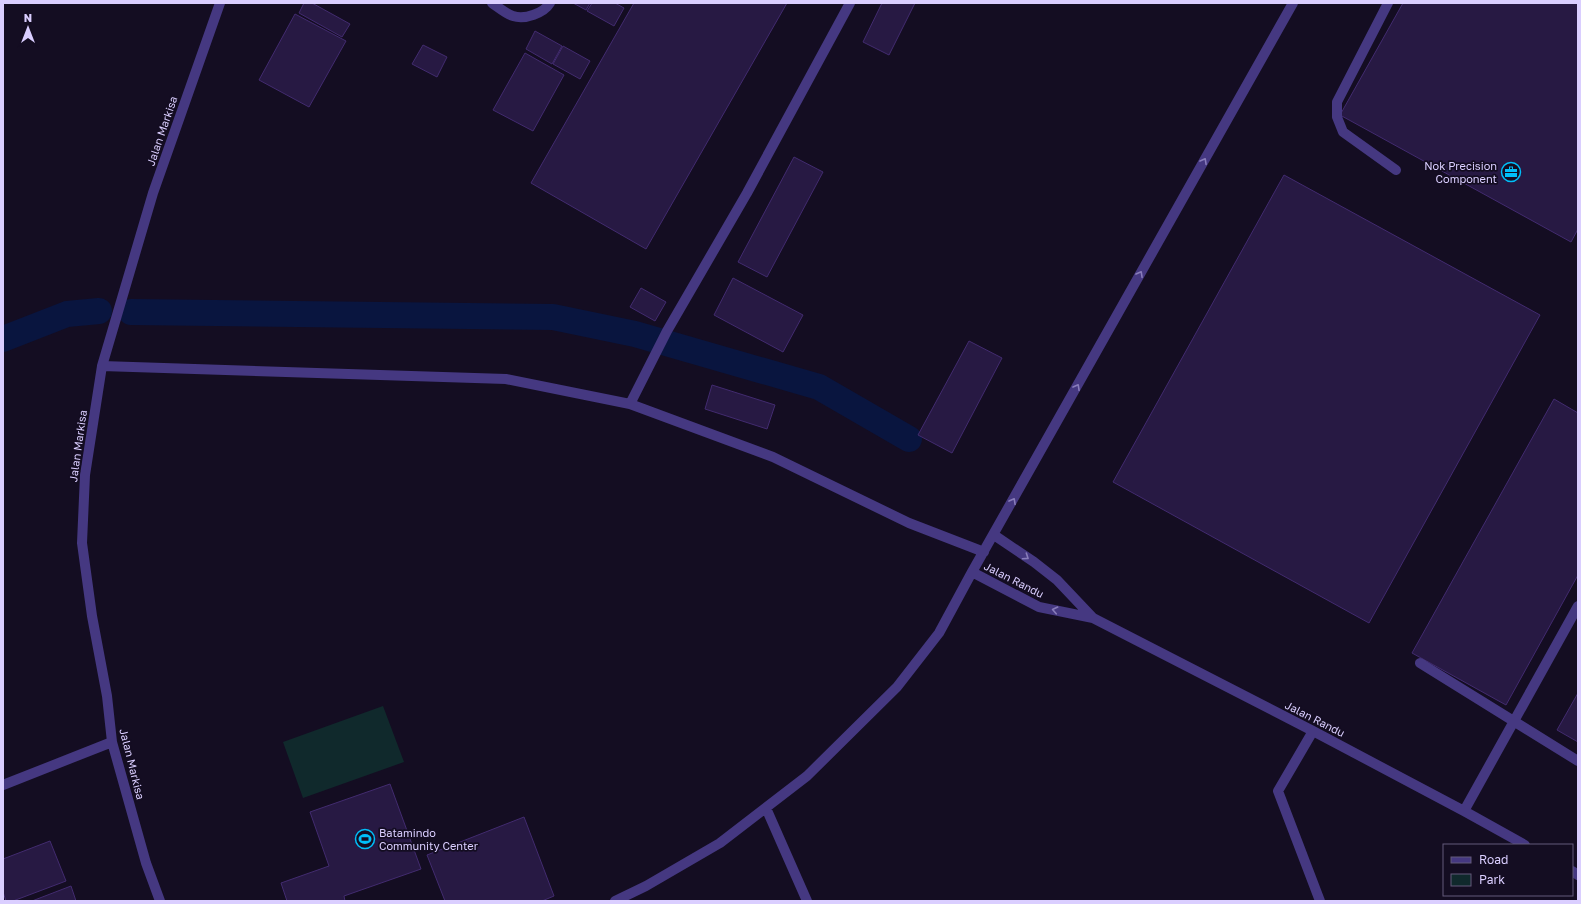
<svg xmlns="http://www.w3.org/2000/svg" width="1581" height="904" font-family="'Golos Text',sans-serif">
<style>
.green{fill:#10292c}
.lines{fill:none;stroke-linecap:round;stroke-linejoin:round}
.canal{stroke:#09153f;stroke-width:26}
.building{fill:#271943;stroke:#422b6f}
.minor{stroke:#453881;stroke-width:10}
.oneway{stroke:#887cba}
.labels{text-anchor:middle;stroke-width:3.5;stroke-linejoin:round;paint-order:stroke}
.street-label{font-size:11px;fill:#daceff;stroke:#140d22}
.poi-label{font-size:11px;fill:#daceff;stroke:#140d22;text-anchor:end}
</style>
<rect width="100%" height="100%" fill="#140d22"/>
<path class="green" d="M 383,706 L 404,762 L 303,798 L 283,742 Z"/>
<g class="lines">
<path class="canal" d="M 131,312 L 553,317 L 635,334 L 819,387 L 909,439
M 3,339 L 67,314 L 99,311"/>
</g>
<path class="building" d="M 304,3 L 312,3 L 350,24 L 342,37 L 299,13 Z
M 573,3 L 590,3 L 586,10 Z
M 592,3 L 615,3 L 624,8 L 614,26 L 587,11 Z
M 634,3 L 787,3 L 646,249 L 531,183 Z
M 882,3 L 915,3 L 889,55 L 863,42 Z
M 1403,3 L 1578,3 L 1578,229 L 1571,242 L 1340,115 Z
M 295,14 L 346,41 L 309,107 L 259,80 Z
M 535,31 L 562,46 L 552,64 L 526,49 Z
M 423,45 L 447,57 L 437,77 L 412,64 Z
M 563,46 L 590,61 L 580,79 L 553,64 Z
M 525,53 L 564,75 L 533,131 L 493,110 Z
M 794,157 L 823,172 L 767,277 L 738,262 Z
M 1284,175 L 1540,315 L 1369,623 L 1113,482 Z
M 733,278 L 803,315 L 783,352 L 714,315 Z
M 641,288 L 666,302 L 655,321 L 630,307 Z
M 969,341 L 1002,358 L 952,453 L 918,435 Z
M 712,385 L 775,405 L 767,429 L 705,409 Z
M 1554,399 L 1578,413 L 1578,575 L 1506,705 L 1412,653 Z
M 1578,693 L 1578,742 L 1557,730 Z
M 390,784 L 421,869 L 344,896 L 345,901 L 287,901 L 281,883 L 329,866 L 310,812 Z
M 524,817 L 554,896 L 542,901 L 445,901 L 427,855 Z
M 50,841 L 66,881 L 13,901 L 6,901 L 3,892 L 3,859 Z
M 71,886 L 76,901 L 32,901 Z"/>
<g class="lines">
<path class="minor" d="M 492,3 C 498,7 506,14 513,16 C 525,20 544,13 550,3
M 1388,3 L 1337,102 L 1337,117 L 1343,132 L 1396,170
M 102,366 L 506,379 L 630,404 L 773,457 L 909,523 L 984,552
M 630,404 L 667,331 L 747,193 L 850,3
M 994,535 L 1034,562 L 1057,580 L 1093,618
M 972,572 L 1039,607 L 1093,618 L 1313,731 L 1464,811 L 1525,845
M 1420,663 L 1578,761
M 1313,731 L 1278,791 L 1320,901
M 3,785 L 112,742
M 766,808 L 807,901
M 1464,811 L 1578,606
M 1572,871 L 1578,875
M 160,901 L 146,863 L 112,742 L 107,696 L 92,616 L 82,543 L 85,475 L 102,366 L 153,193 L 220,3
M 615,901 L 646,886 L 720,843 L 807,776 L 897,687 L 939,633 L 972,572 L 1293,3"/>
</g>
<defs><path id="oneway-chevron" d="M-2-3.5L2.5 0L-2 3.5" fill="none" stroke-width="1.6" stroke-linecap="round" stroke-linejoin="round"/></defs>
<g class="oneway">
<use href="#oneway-chevron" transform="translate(1204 161) rotate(-61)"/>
<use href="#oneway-chevron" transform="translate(1140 274) rotate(-61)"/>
<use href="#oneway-chevron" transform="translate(1077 387) rotate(-61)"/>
<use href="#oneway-chevron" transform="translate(1013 501) rotate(-61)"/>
<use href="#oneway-chevron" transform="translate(1026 557) rotate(34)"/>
<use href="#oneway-chevron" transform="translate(1055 610) rotate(-168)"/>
</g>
<defs>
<g id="office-ring" transform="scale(1)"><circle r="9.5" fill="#140d22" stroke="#00bff9" stroke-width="1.5"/><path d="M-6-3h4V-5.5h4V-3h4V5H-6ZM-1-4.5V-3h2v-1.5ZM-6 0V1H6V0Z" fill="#00bff9"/></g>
<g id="stadium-ring" transform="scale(1)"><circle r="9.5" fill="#140d22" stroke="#00bff9" stroke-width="1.5"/><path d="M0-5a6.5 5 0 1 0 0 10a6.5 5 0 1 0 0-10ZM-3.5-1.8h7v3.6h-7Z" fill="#00bff9"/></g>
</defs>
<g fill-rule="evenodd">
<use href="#office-ring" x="1511" y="172"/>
<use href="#stadium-ring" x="365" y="839"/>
</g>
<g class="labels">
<g class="street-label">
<text transform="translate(162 131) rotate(-71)" y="4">Jalan Markisa</text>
<text transform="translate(78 446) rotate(-82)" y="4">Jalan Markisa</text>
<text transform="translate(1014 580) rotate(27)" y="4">Jalan Randu</text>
<text transform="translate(1315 719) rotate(27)" y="4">Jalan Randu</text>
<text transform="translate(132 764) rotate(76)" y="4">Jalan Markisa</text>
</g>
<g class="poi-label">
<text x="1497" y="170">Nok Precision<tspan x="1497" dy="13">Component</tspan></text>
<text x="379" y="837" text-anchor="start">Batamindo<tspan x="379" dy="13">Community Center</tspan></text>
</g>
</g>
<rect width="1581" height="904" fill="none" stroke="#daceff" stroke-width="8"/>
<rect x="1443" y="844" width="130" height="52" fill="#140d22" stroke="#635a7a"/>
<rect x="1451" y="857" width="20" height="6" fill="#453881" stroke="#635a7a"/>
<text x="1479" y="864" font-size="12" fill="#daceff">Road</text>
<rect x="1451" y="874" width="20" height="12" fill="#10292c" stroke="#635a7a"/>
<text x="1479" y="884" font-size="12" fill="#daceff">Park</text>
<g transform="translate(28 28)" stroke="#140d22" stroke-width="3" paint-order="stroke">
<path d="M0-3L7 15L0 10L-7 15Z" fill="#daceff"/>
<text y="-6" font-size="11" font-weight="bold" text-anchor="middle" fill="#daceff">N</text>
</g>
</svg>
